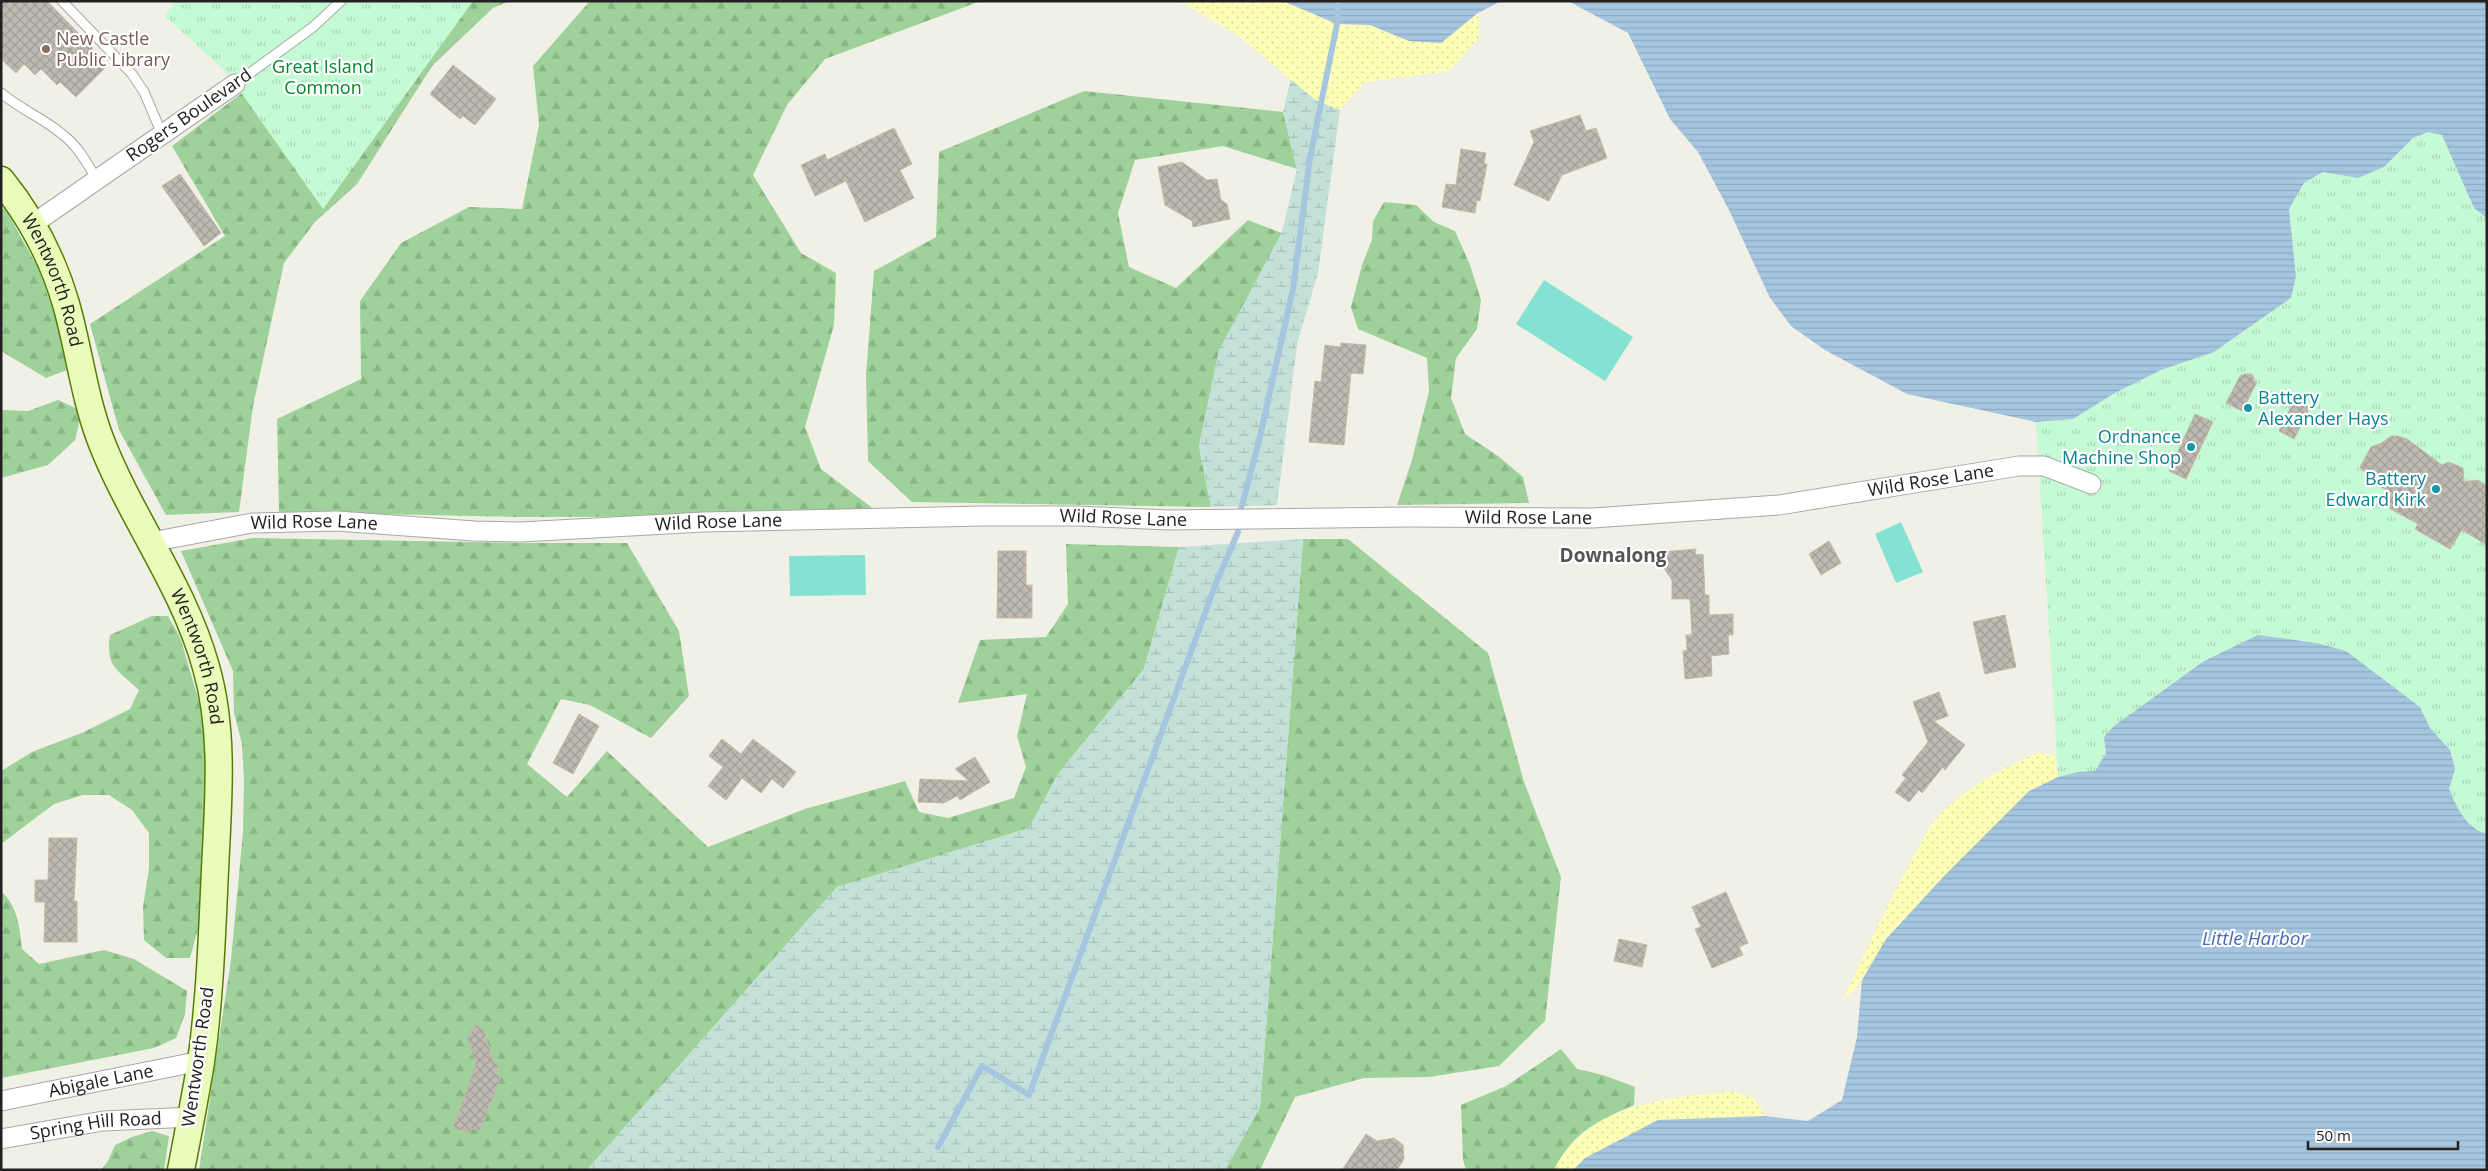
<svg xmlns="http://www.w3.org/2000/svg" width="2488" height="1171" font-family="'Open Sans',sans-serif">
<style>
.forest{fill:url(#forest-firs)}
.wetland{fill:url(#wetland-marsh)}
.sand{fill:url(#sand-dots)}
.park{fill:url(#park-tufts)}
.pitch{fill:#83e2d2}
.water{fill:url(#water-rules)}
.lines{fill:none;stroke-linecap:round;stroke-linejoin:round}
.stream{stroke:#a6c6e0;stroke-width:6}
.building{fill:url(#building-cross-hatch);stroke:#c4baa9}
.service-casing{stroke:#a8a8a8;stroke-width:11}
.minor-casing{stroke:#a8a8a8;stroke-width:21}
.secondary-casing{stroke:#557e01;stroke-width:29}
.service{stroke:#fff;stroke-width:9}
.minor{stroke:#fff;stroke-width:19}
.secondary{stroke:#eafcba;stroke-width:26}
.education-dot{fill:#8d6e63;stroke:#fff;stroke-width:2}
.culture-dot{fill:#0f9aa8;stroke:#fff;stroke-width:2}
.labels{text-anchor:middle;stroke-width:4.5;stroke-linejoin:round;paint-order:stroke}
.education-label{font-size:18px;fill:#785e54;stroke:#fff;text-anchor:start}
.park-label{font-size:18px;fill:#08852e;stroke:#fff}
.street-label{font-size:18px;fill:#212121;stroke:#fff}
.culture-label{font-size:18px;fill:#0d838f;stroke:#fff;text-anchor:end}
.neighbourhood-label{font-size:19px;font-weight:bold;fill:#545454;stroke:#fff}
.water-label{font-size:19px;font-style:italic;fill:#4867b5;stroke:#fff}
</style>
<defs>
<pattern id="forest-firs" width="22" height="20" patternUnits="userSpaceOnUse" patternTransform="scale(1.25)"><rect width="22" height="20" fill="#9fd29a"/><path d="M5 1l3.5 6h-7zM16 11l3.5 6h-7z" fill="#89b484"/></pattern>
<pattern id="wetland-marsh" width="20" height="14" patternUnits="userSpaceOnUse" patternTransform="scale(1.25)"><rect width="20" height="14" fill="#c3e0d9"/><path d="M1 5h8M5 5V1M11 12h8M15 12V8" fill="none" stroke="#a7c0ba"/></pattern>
<pattern id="sand-dots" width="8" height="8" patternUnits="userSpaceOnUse" patternTransform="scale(1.25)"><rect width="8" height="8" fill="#feffb7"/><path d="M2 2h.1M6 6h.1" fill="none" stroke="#d9da9d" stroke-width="1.8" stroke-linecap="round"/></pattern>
<pattern id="park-tufts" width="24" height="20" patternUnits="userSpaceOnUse" patternTransform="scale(1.25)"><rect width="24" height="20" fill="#c4fbd4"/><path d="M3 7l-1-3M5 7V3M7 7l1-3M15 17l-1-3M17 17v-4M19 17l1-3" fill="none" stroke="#a8d7b6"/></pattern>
<pattern id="water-rules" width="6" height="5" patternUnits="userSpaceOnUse" patternTransform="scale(1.25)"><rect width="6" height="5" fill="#a6c6e0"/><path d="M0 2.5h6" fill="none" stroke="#8faac0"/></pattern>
<pattern id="building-cross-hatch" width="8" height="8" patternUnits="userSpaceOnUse" patternTransform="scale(1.25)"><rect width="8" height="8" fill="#beb9b0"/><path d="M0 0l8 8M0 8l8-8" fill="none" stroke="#a39f97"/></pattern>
</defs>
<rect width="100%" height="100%" fill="#f1f0e7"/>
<path class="forest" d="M 354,1 L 510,1 L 493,8 L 432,66 L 357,184 L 315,222 L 284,263 L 253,406 L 239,512 L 166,515 L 119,430 L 90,324 L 225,236 L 172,146 L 347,13 Z
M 590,1 L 981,1 L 825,59 L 787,105 L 753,175 L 801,253 L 836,273 L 834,325 L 805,427 L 821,469 L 883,516 L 519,517 L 279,512 L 277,419 L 361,379 L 360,301 L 401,243 L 469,207 L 522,209 L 539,125 L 533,66 Z
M 1084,91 L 1283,112 L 1297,169 L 1223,146 L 1135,160 L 1118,213 L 1129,267 L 1176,288 L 1248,220 L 1282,233 L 1219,351 L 1199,446 L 1211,507 L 912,502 L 868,461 L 866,375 L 874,271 L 936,237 L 939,152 Z
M 1384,202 L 1416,205 L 1434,222 L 1455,231 L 1470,265 L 1481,300 L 1477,329 L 1456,358 L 1451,398 L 1465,434 L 1498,456 L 1523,477 L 1529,503 L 1397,505 L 1412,460 L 1429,391 L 1427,358 L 1358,329 L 1351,307 L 1362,265 L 1372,240 L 1373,221 Z
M 5,208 L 38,268 L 59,327 L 67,370 L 46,378 L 1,351 L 1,210 Z
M 58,400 L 82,411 L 75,440 L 48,465 L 1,478 L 1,410 L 28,411 Z
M 253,538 L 522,543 L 627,543 L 679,631 L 689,696 L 651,738 L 590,705 L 561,699 L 527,764 L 567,797 L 607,751 L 708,847 L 805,809 L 905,781 L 919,812 L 948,818 L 1014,798 L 1026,767 L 1017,736 L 1027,694 L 958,703 L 980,640 L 1046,637 L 1068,604 L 1066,544 L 1179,547 L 1144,669 L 1058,774 L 1029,828 L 837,887 L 587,1170 L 199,1170 L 231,960 L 243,832 L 244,781 L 242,744 L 234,713 L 233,671 L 181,551 Z
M 1303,539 L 1348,539 L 1488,653 L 1524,782 L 1561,877 L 1545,1021 L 1499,1066 L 1429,1077 L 1364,1078 L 1295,1097 L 1260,1170 L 1225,1170 L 1260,1107 Z
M 152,616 L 168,616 L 180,637 L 208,732 L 208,791 L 199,925 L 190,958 L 166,958 L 144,940 L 143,907 L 149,868 L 149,833 L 132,810 L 109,795 L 83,795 L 54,804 L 1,844 L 1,771 L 32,752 L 84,732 L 130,709 L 139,690 C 118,670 105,667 110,635 Z
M 1,891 C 18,906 20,929 22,949 L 39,964 L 104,950 L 134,959 L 187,991 L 185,1014 L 176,1038 L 154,1048 L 1,1078 Z
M 1561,1049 L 1577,1069 L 1603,1075 L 1635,1087 L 1634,1105 C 1596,1122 1574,1131 1554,1170 L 1466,1170 L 1463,1160 L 1461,1105 L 1506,1086 Z
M 152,1131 L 169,1136 L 164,1170 L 101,1170 L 108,1161 L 115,1145 L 132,1137 Z"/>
<path class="wetland" d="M 1291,78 L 1314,99 L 1340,110 L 1318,273 L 1297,344 L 1277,505 L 1211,507 L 1199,446 L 1219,350 L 1282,232 L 1297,169 L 1283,112 Z
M 1303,539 L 1260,1107 L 1225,1170 L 587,1170 L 837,887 L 1029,828 L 1058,774 L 1144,669 L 1179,547 Z"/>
<path class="sand" d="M 1180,1 L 1282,1 L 1337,24 L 1370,25 L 1409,41 L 1441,43 L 1478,13 L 1479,38 L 1449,71 L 1365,82 L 1340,110 L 1314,99 L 1239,36 Z
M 2039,752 L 2055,756 L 2058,777 L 2029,791 L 1945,875 L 1886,939 L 1862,980 L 1842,1002 C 1863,956 1885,910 1909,865 C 1917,850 1930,823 1943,811 C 1971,785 2005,767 2039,752 Z
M 1733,1091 L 1755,1099 L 1765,1116 L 1658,1120 L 1585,1158 L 1573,1170 L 1554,1170 C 1590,1102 1664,1099 1733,1091 Z"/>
<path class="park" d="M 175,1 L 473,1 L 323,209 L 228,74 L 165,16 Z
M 2428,132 L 2442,135 L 2474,208 L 2487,218 L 2487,834 C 2465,827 2458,809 2449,789 L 2455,769 L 2450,750 L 2430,728 L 2420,707 L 2395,690 L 2317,643 L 2258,635 L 2204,661 L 2104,737 L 2106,753 L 2095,771 L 2078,772 L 2058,777 L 2036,422 L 2073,419 L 2113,394 L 2161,370 L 2214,352 L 2291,298 L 2296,276 L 2289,209 L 2304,183 L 2323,172 L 2358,178 L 2384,167 L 2413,138 Z"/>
<path class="pitch" d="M 1544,280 L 1633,337 L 1605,381 L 1516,324 Z
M 1901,522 L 1923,572 L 1896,583 L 1875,534 Z
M 865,555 L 866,595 L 790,596 L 789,556 Z"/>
<path class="water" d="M 1283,1 L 1501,1 L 1478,13 L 1441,43 L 1409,41 L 1370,25 L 1337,24 Z
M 1568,1 L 2487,1 L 2487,218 L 2474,208 L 2442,135 L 2428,132 L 2413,138 L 2384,167 L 2358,178 L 2323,172 L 2304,183 L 2289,209 L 2296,276 L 2291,298 L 2214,352 L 2161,370 L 2113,394 L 2073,419 L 2036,422 L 1907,394 L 1825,350 L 1791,326 L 1770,298 L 1729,210 L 1698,152 L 1670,119 L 1628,33 Z
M 2258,635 L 2317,643 L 2346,651 L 2420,707 L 2430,728 L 2450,750 L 2455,769 L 2449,789 C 2458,809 2465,827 2487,834 L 2487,1170 L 1573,1170 L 1585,1158 L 1658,1120 L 1765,1116 L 1808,1121 L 1842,1100 L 1857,1037 L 1862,980 L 1886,939 L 1945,875 L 2029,791 L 2058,777 L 2078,772 L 2095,771 L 2106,753 L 2104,737 L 2114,726 L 2204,661 Z"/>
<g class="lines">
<path class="stream" d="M 1240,513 L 1259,441 L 1293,289 L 1310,158 L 1337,24 L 1338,1
M 938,1147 L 982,1066 L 1029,1095 L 1216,583 L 1238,532"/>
</g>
<path class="building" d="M 1,1 L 47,1 L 93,48 L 90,51 L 106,67 L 76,97 L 60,82 L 57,85 L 41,69 L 35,75 L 24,64 L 16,73 L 1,59 Z
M 453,65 L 496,99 L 475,125 L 463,116 L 460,119 L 430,94 Z
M 1580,115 L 1586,131 L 1596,128 L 1607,158 L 1562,175 L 1549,201 L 1514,185 L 1534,142 L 1530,131 Z
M 894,128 L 912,164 L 900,170 L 914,198 L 865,222 L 846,181 L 815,196 L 801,165 L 825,154 L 827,160 Z
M 1461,149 L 1486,153 L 1484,164 L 1487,164 L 1480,201 L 1477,200 L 1475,213 L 1442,207 L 1446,184 L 1456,185 Z
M 1182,162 L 1207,180 L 1217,179 L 1221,200 L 1227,204 L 1230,219 L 1193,227 L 1192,221 L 1165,205 L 1158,167 Z
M 180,174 L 221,233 L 204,246 L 162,186 Z
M 1341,343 L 1366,345 L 1363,374 L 1351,373 L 1344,445 L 1309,442 L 1315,381 L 1321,382 L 1325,345 L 1340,347 Z
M 2245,374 L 2252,374 L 2256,384 L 2242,411 L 2226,403 L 2240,376 Z
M 2296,397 L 2307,404 L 2308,412 L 2294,439 L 2279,431 Z
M 2195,414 L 2213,422 L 2186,479 L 2169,471 Z
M 2391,436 L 2398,436 L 2407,439 L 2442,465 L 2449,462 L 2463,468 L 2464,482 L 2478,480 L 2487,486 L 2487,545 L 2462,530 L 2450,549 L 2415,529 L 2418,524 L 2387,507 L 2392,493 L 2373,483 L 2360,467 L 2371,447 L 2382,443 Z
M 1829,541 L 1841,563 L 1821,575 L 1809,554 Z
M 1696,549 L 1695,555 L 1703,554 L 1705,595 L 1709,595 L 1709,615 L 1733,614 L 1733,635 L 1728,635 L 1729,654 L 1711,656 L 1712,676 L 1685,679 L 1683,651 L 1687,650 L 1686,635 L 1692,635 L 1690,599 L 1672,599 L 1672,580 L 1663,567 L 1662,552 Z
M 998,551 L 1026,551 L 1026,585 L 1032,585 L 1032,618 L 997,618 Z
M 2005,615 L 2016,667 L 1985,674 L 1973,622 Z
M 1939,692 L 1948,716 L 1934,721 L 1965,745 L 1945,770 L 1943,767 L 1922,793 L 1919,790 L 1909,802 L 1895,792 L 1906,778 L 1902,775 L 1928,742 L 1913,702 Z
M 579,714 L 599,726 L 573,774 L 553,763 Z
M 722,739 L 741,754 L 753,739 L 796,772 L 783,788 L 772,779 L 761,793 L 742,778 L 726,800 L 708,786 L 723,767 L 709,756 Z
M 975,757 L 990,782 L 960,800 L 957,796 L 944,803 L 918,802 L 920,779 L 969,781 L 955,769 Z
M 49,838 L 77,838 L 74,901 L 77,901 L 77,942 L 44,942 L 45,902 L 35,902 L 35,880 L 48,880 Z
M 1726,892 L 1748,943 L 1739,947 L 1743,955 L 1712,968 L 1695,929 L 1701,927 L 1692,907 Z
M 1619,939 L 1647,945 L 1642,967 L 1614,961 Z
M 476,1024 L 484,1031 L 494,1063 L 499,1065 L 495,1074 L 501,1076 L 480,1131 L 471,1128 L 469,1133 L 453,1128 L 476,1064 L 467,1037 Z
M 1366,1134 L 1377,1141 L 1394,1138 L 1403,1145 L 1404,1159 L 1397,1170 L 1342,1170 Z"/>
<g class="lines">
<g class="service-casing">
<path id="service" d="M 62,1 L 132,74 L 144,92 L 162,134
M 235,84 L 313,27 L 341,1
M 1,93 C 20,109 43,118 62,134 C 78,146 87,163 97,180"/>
</g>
<g class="minor-casing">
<g id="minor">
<path d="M 33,224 L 235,84"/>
<path id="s1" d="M 151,542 L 252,523 L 337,521 L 474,531 L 521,532 L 704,522 L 984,516 L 1077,516 L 1169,520 L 1408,517 L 1593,518 L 1779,505 L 2019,466 L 2044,466 L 2091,484"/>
<path id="s2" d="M 1,1101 L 201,1061"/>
<path id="s3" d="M 1,1139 L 103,1121 L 192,1117"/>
</g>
</g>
<g class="secondary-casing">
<g id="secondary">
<path id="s4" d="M 1,180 C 31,217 53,259 66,304 C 79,349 84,397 101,441 C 131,518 184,587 206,667 C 225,733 218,803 215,870 C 212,934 210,998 201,1062 C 195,1098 188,1134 181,1170"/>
</g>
</g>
<use href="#service" class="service"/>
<use href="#minor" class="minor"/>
<use href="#secondary" class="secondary"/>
</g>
<circle class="education-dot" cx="46" cy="49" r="5"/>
<g class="culture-dot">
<circle cx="2248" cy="408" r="5"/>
<circle cx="2191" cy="447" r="5"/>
<circle cx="2436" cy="489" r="5"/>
</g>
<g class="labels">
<g class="education-label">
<text x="56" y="45">New Castle<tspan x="56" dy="21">Public Library</tspan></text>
</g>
<g class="park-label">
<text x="323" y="73">Great Island<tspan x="323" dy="21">Common</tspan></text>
</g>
<g class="street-label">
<text transform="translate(189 115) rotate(-35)" y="6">Rogers Boulevard</text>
<text dy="6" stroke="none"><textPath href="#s4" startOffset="114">Wentworth Road</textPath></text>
<text dy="6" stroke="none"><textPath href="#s1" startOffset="1785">Wild Rose Lane</textPath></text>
<text dy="6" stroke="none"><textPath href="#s1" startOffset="1380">Wild Rose Lane</textPath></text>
<text dy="6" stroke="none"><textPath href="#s1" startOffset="975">Wild Rose Lane</textPath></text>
<text dy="6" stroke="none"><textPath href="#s1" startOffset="570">Wild Rose Lane</textPath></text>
<text dy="6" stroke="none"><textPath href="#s1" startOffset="165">Wild Rose Lane</textPath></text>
<text dy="6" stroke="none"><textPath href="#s4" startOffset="520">Wentworth Road</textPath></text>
<text transform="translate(198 1057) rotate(-82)" y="6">Wentworth Road</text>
<text dy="6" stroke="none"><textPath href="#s2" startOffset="102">Abigale Lane</textPath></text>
<text dy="6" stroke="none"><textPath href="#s3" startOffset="96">Spring Hill Road</textPath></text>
</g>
<g class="culture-label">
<text x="2258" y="404" text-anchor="start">Battery<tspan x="2258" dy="21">Alexander Hays</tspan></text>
<text x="2181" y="443">Ordnance<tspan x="2181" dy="21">Machine Shop</tspan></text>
<text x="2426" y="485">Battery<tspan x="2426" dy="21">Edward Kirk</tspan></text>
</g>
<g class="neighbourhood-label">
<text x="1613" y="562">Downalong</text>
</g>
<g class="water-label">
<text x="2255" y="945">Little Harbor</text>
</g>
</g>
<rect width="2488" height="1171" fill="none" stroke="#212121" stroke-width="5"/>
<path d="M2308 1141v8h150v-8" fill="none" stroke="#212121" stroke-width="2.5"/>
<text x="2316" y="1141" font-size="15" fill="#212121" stroke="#ffffff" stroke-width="4" paint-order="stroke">50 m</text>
</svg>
